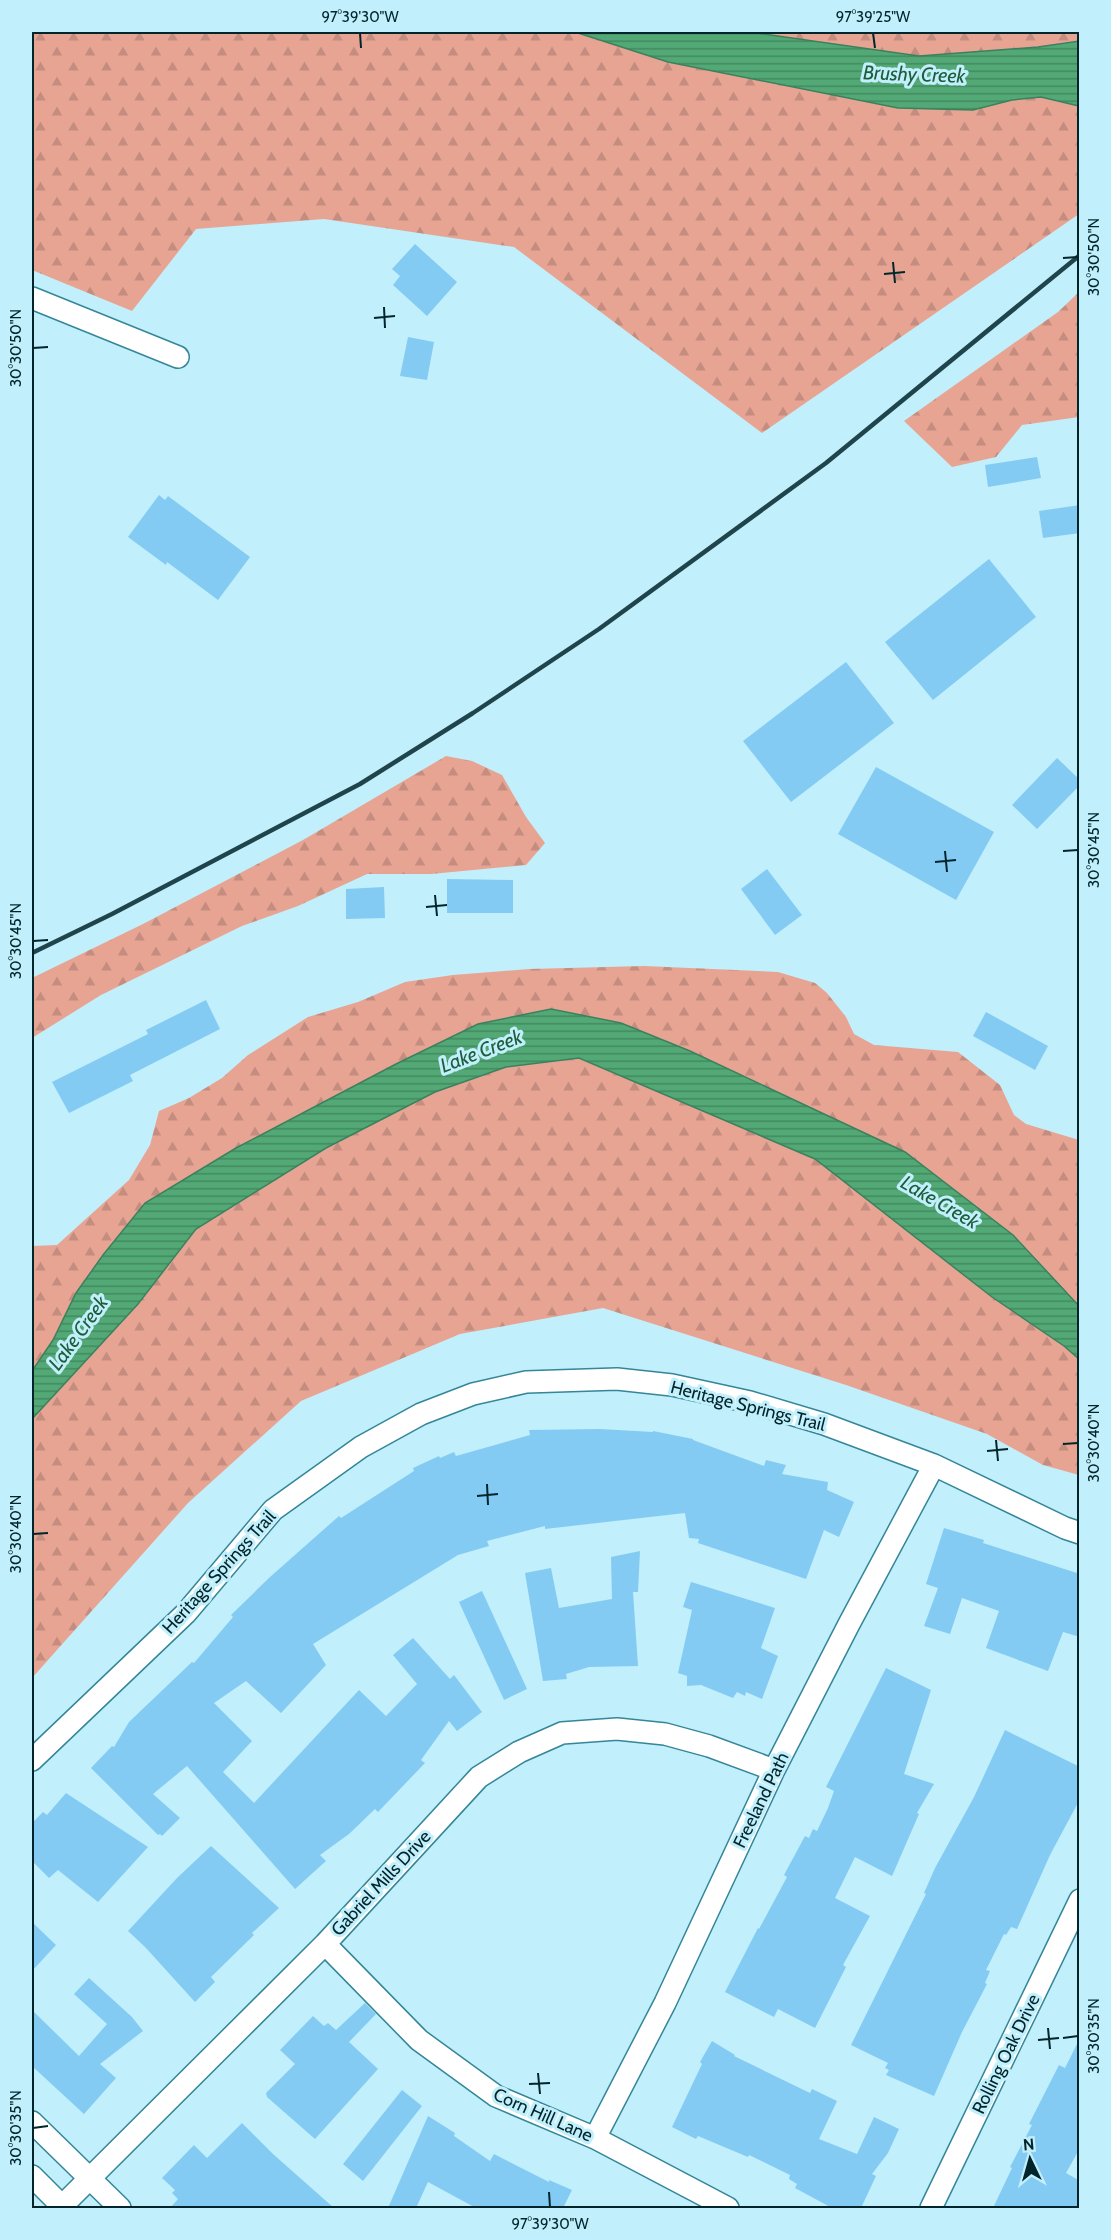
<svg xmlns="http://www.w3.org/2000/svg" width="1111" height="2240" font-family="Cabin,sans-serif">
<style>
.forest{fill:url(#forest-firs)}
.water{fill:url(#water-rules);stroke:#3b815f;stroke-width:1.5}
.building{fill:#84cbf4}
.lines{fill:none;stroke-linecap:round;stroke-linejoin:round}
.street-casing{stroke:#348698;stroke-width:24}
.street{stroke:#fff;stroke-width:21}
.rail{stroke:#1f444c;stroke-width:4.5}
.ticks{fill:none;stroke:#02252c;stroke-width:2}
.labels{text-anchor:middle;stroke-width:6;stroke-linejoin:round;paint-order:stroke}
.street-label{font-size:18px;fill:#02252c;stroke:#c1effb}
.water-label{font-size:20px;font-style:italic;fill:#1e5d3a;stroke:#c1effb}
.neatline{fill:none;stroke:#02252c;stroke-width:2}
.ticks-label{font-size:15px;text-anchor:middle;fill:#02252c}
</style>
<defs>
<pattern id="forest-firs" width="22" height="20" patternUnits="userSpaceOnUse" patternTransform="scale(1.5)"><rect width="22" height="20" fill="#e8a493"/><path d="M5 1l3.5 6h-7zM16 11l3.5 6h-7z" fill="#c58d7f"/></pattern>
<pattern id="water-rules" width="6" height="5" patternUnits="userSpaceOnUse" patternTransform="scale(1.5)"><rect width="6" height="5" fill="#53a975"/><path d="M0 2.5h6" fill="none" stroke="#438960"/></pattern>
</defs>
<rect width="100%" height="100%" fill="#c1effb"/>
<path class="forest" d="M 32,32 L 1079,32 L 1079,214 L 762,433 L 514,247 L 324,219 L 196,229 L 132,311 L 32,270 Z
M 1079,292 L 1079,417 L 1022,425 L 996,457 L 952,467 L 904,421 L 1058,312 Z
M 446,756 L 472,761 L 502,775 L 526,817 L 545,843 L 526,865 L 431,874 L 367,874 L 298,906 L 242,926 L 101,995 L 32,1038 L 32,978 L 143,924 L 303,840 Z
M 644,966 L 778,972 L 815,983 L 827,993 L 846,1017 L 854,1034 L 874,1045 L 958,1052 L 1000,1085 L 1014,1115 L 1026,1124 L 1079,1140 L 1079,1306 L 1013,1235 L 551,1009 L 478,1024 L 396,1064 L 236,1148 L 145,1203 L 32,1371 L 32,1246 L 57,1245 L 129,1180 L 150,1145 L 159,1111 L 189,1098 L 222,1078 L 248,1055 L 308,1017 L 358,1002 L 405,982 L 453,975 L 529,969 Z
M 579,1058 L 815,1159 L 992,1297 L 1064,1346 L 1079,1359 L 1079,1475 L 1043,1465 L 987,1434 L 846,1385 L 603,1308 L 460,1334 L 301,1401 L 188,1503 L 32,1678 L 32,1419 L 138,1304 L 196,1229 L 326,1148 L 435,1092 L 506,1067 Z"/>
<path class="water" d="M 575,32 L 750,32 L 919,56 L 1038,47 L 1079,41 L 1079,106 L 1041,97 L 1012,100 L 973,110 L 898,108 L 668,62 Z
M 551,1009 L 621,1023 L 690,1051 L 905,1152 L 1013,1235 L 1079,1306 L 1079,1359 L 1064,1346 L 992,1297 L 815,1159 L 579,1058 L 506,1067 L 435,1092 L 326,1148 L 196,1229 L 138,1304 L 32,1419 L 32,1371 L 53,1340 L 76,1293 L 103,1255 L 145,1203 L 236,1148 L 396,1064 L 478,1024 Z"/>
<path class="building" d="M 415,244 L 457,282 L 427,316 L 393,285 L 400,276 L 392,269 Z
M 408,337 L 434,342 L 427,380 L 400,376 Z
M 1037,457 L 1041,478 L 988,487 L 985,465 Z
M 159,495 L 165,500 L 168,496 L 250,557 L 218,600 L 167,562 L 166,565 L 128,537 Z
M 1080,505 L 1080,533 L 1043,538 L 1039,511 Z
M 989,559 L 1036,617 L 933,700 L 885,642 Z
M 846,662 L 894,723 L 791,802 L 743,741 Z
M 1057,758 L 1080,780 L 1080,785 L 1037,829 L 1012,805 Z
M 876,767 L 994,832 L 956,900 L 838,834 Z
M 767,869 L 802,915 L 775,935 L 741,889 Z
M 447,879 L 513,880 L 513,913 L 447,913 Z
M 384,887 L 385,918 L 346,919 L 346,889 Z
M 206,1000 L 220,1029 L 130,1075 L 133,1081 L 69,1113 L 52,1082 L 148,1034 L 146,1030 Z
M 986,1012 L 1048,1046 L 1035,1070 L 973,1036 Z
M 600,1429 L 653,1432 L 653,1431 L 693,1439 L 693,1440 L 764,1466 L 766,1460 L 786,1465 L 782,1474 L 828,1482 L 827,1490 L 854,1502 L 839,1537 L 824,1530 L 806,1579 L 698,1543 L 699,1539 L 689,1538 L 685,1513 L 545,1529 L 545,1526 L 487,1541 L 489,1546 L 458,1555 L 313,1644 L 326,1665 L 281,1713 L 246,1681 L 214,1703 L 252,1741 L 223,1772 L 254,1803 L 359,1690 L 386,1716 L 417,1684 L 393,1655 L 413,1638 L 450,1679 L 454,1675 L 482,1712 L 457,1731 L 449,1721 L 421,1760 L 425,1763 L 378,1812 L 375,1809 L 349,1834 L 320,1855 L 326,1861 L 295,1889 L 187,1766 L 153,1794 L 180,1818 L 162,1836 L 160,1834 L 158,1835 L 91,1768 L 112,1746 L 114,1747 L 129,1722 L 192,1662 L 194,1663 L 233,1617 L 231,1615 L 270,1577 L 339,1516 L 341,1518 L 414,1471 L 413,1468 L 439,1456 L 440,1458 L 454,1452 L 456,1456 L 530,1435 L 529,1430 Z
M 944,1528 L 984,1540 L 983,1543 L 1080,1574 L 1080,1637 L 1063,1632 L 1048,1671 L 986,1648 L 999,1611 L 962,1598 L 950,1634 L 924,1626 L 938,1588 L 926,1584 Z
M 640,1551 L 638,1592 L 633,1592 L 638,1666 L 589,1667 L 566,1674 L 567,1679 L 543,1681 L 525,1573 L 551,1568 L 559,1608 L 612,1599 L 611,1557 Z
M 691,1582 L 775,1608 L 761,1648 L 778,1656 L 762,1699 L 746,1692 L 745,1696 L 737,1692 L 733,1698 L 701,1685 L 687,1686 L 687,1676 L 678,1673 L 692,1610 L 683,1607 Z
M 482,1591 L 527,1689 L 504,1700 L 459,1602 Z
M 886,1668 L 931,1690 L 904,1774 L 934,1784 L 917,1813 L 919,1814 L 892,1876 L 855,1857 L 835,1898 L 870,1916 L 843,1965 L 846,1967 L 815,2028 L 778,2009 L 774,2017 L 725,1992 L 758,1928 L 759,1929 L 787,1877 L 784,1875 L 805,1836 L 809,1838 L 813,1829 L 817,1831 L 828,1808 L 834,1791 L 826,1787 Z
M 1005,1730 L 1080,1767 L 1080,1799 L 1050,1855 L 1017,1929 L 1011,1927 L 1006,1935 L 1004,1934 L 986,1970 L 990,1971 L 985,1983 L 987,1984 L 962,2032 L 934,2096 L 886,2075 L 889,2070 L 885,2068 L 888,2063 L 851,2045 L 926,1894 L 924,1893 L 935,1868 L 974,1797 Z
M 66,1793 L 148,1847 L 98,1902 L 58,1870 L 49,1878 L 32,1861 L 32,1823 L 43,1812 L 47,1815 Z
M 211,1846 L 279,1908 L 252,1933 L 254,1935 L 211,1977 L 215,1982 L 195,2002 L 146,1948 L 128,1931 L 177,1878 Z
M 32,1922 L 56,1945 L 32,1971 Z
M 89,1978 L 132,2017 L 143,2031 L 100,2064 L 116,2078 L 84,2114 L 32,2066 L 32,2010 L 79,2056 L 107,2024 L 74,1994 Z
M 365,2003 L 376,2014 L 349,2042 L 378,2069 L 315,2139 L 267,2097 L 266,2093 L 295,2064 L 280,2050 L 313,2016 L 324,2026 L 328,2023 L 336,2030 Z
M 1080,2038 L 1080,2148 L 1066,2173 L 1080,2181 L 1080,2208 L 993,2208 L 1012,2168 L 1010,2167 L 1032,2125 L 1029,2124 L 1059,2065 L 1065,2068 Z
M 712,2041 L 735,2055 L 734,2056 L 810,2093 L 812,2089 L 837,2101 L 819,2139 L 857,2154 L 874,2117 L 899,2129 L 888,2153 L 872,2174 L 876,2176 L 861,2208 L 832,2208 L 795,2188 L 797,2184 L 789,2179 L 790,2175 L 749,2155 L 748,2157 L 698,2136 L 696,2139 L 672,2127 L 702,2064 L 700,2062 Z
M 402,2090 L 422,2106 L 363,2181 L 343,2164 Z
M 428,2116 L 455,2133 L 454,2136 L 490,2161 L 494,2154 L 549,2182 L 549,2180 L 572,2190 L 563,2208 L 476,2208 L 428,2182 L 416,2208 L 388,2208 Z
M 242,2123 L 273,2154 L 334,2208 L 170,2208 L 178,2199 L 172,2193 L 175,2190 L 162,2178 L 194,2145 L 207,2158 Z"/>
<g class="lines">
<g class="street-casing">
<path id="street" d="M 32,298 L 178,357
M 32,1760 L 186,1613 L 273,1510 L 361,1447 L 421,1414 L 473,1394 L 526,1382 L 617,1379 L 672,1385 L 750,1402 L 824,1424 L 934,1465 L 1065,1528 L 1080,1533
M 325,1944 L 419,2040 L 496,2096 L 595,2138 L 728,2208
M 32,2122 L 120,2208
M 595,2138 L 665,2003 L 774,1770 L 849,1624 L 934,1465
M 32,2176 L 64,2208
M 60,2208 L 325,1944 L 479,1777 L 519,1752 L 562,1733 L 617,1729 L 665,1734 L 709,1746 L 774,1770
M 931,2208 L 1080,1900"/>
</g>
<use href="#street" class="street"/>
<path class="rail" d="M 32,953 L 112,914 L 360,784 L 473,713 L 599,629 L 826,463 L 1080,255"/>
</g>
<path class="ticks" d="M 360,33 L 361,48M 873,33 L 875,48M 1063,258 L 1078,257M 893,262 L 895,283M 884,274 L 905,272M 384,307 L 385,328M 374,318 L 395,316M 33,348 L 48,347M 945,851 L 947,872M 1063,851 L 1078,850M 935,862 L 956,860M 435,895 L 437,916M 426,907 L 447,905M 33,941 L 48,940M 996,1440 L 998,1461M 1063,1444 L 1078,1443M 987,1451 L 1008,1449M 487,1484 L 488,1505M 477,1496 L 498,1494M 33,1534 L 48,1533M 1048,2028 L 1050,2049M 1063,2038 L 1078,2036M 1038,2040 L 1059,2038M 538,2073 L 540,2094M 529,2084 L 550,2083M 33,2128 L 48,2126M 549,2192 L 550,2207"/>
<g class="labels">
<g class="street-label">
<text transform="translate(748 1406) rotate(14)" y="6">Heritage Springs Trail</text>
<text transform="translate(219 1572) rotate(-48)" y="6">Heritage Springs Trail</text>
<text transform="translate(761 1800) rotate(-64)" y="6">Freeland Path</text>
<text transform="translate(381 1883) rotate(-47)" y="6">Gabriel Mills Drive</text>
<text transform="translate(1006 2054) rotate(-64)" y="6">Rolling Oak Drive</text>
<text transform="translate(543 2115) rotate(24)" y="6">Corn Hill Lane</text>
</g>
<g class="water-label">
<text transform="translate(914 74) rotate(2)" y="7">Brushy Creek</text>
<text transform="translate(481 1051) rotate(-21)" y="7">Lake Creek</text>
<text transform="translate(940 1202) rotate(30)" y="7">Lake Creek</text>
<text transform="translate(78 1333) rotate(-54)" y="7">Lake Creek</text>
</g>
</g>
<rect width="1111" height="2240" fill="none" stroke="#c1effb" stroke-width="66"/>
<g transform="translate(1030 2159) rotate(355)" stroke="#c1effb" stroke-width="4.5" paint-order="stroke">
<path d="M0-4.5L10 22L0 15L-10 22Z" fill="#02252c"/>
<text y="-9" font-size="16" font-weight="bold" text-anchor="middle" fill="#02252c">N</text>
</g>
<rect x="33" y="33" width="1045" height="2174" class="neatline"/>
<g class="ticks-label">
<text x="360" y="22">97°39'30"W</text>
<text x="873" y="22">97°39'25"W</text>
<text transform="translate(1094 257) rotate(-90)" y="5">30°30'50"N</text>
<text transform="translate(16 348) rotate(-90)" y="5">30°30'50"N</text>
<text transform="translate(1094 850) rotate(-90)" y="5">30°30'45"N</text>
<text transform="translate(16 941) rotate(-90)" y="5">30°30'45"N</text>
<text transform="translate(1094 1443) rotate(-90)" y="5">30°30'40"N</text>
<text transform="translate(16 1534) rotate(-90)" y="5">30°30'40"N</text>
<text transform="translate(1094 2036) rotate(-90)" y="5">30°30'35"N</text>
<text transform="translate(16 2128) rotate(-90)" y="5">30°30'35"N</text>
<text x="550" y="2229">97°39'30"W</text>
</g>
</svg>
